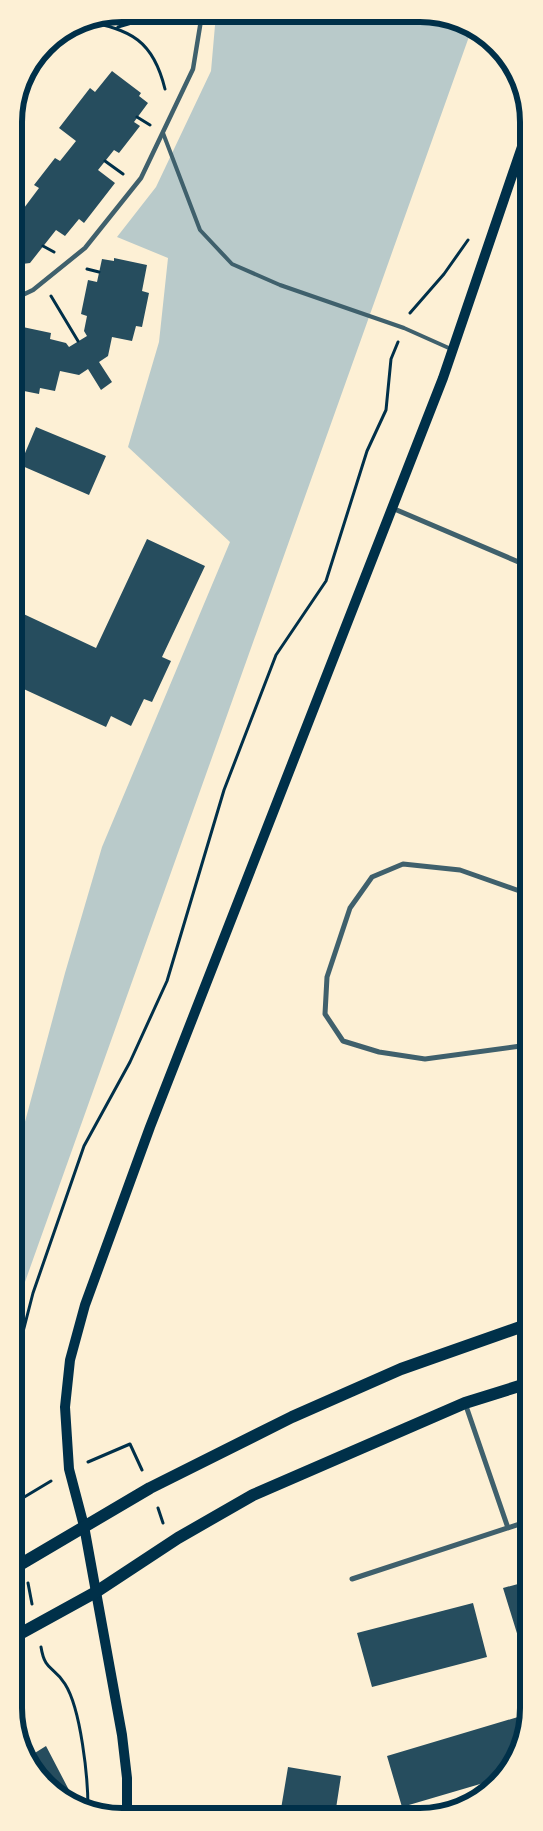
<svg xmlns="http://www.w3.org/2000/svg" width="543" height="1831" font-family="Lato,sans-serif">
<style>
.green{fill:#b9caca}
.building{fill:#264d5e}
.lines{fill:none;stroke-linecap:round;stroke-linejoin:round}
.path{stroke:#003049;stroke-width:3}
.service{stroke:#3f606c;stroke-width:4}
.pedestrian{stroke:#3f606c;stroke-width:4.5}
.minor{stroke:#3f606c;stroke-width:5}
.secondary{stroke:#003049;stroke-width:10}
.primary{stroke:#003049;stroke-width:12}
.rim{fill:none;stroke:#003049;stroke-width:6}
</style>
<rect width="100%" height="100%" fill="#fdf0d5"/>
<path class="green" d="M 216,14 L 442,16 L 471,31 L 15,1310 L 15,1159 L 65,973 L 102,847 L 230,542 L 128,447 L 159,342 L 168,258 L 117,237 L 156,187 L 211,71 Z"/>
<path class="building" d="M 112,71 L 141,93 L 139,96 L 148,103 L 134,122 L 140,126 L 119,153 L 114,150 L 98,170 L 115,183 L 84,223 L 79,219 L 65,236 L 56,230 L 30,263 L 14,265 L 14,225 L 24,220 L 18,216 L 39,188 L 34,185 L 55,158 L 60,161 L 76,141 L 59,128 L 90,88 L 95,92 Z
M 114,258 L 147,265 L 142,291 L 149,293 L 142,327 L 136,326 L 132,341 L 112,337 L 108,356 L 99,362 L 112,382 L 101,390 L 88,369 L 79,375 L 60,371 L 55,391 L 40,388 L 39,394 L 14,389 L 14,335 L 18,326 L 51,333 L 50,339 L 66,343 L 69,347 L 87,336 L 84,331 L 87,316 L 81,314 L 88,280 L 97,282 L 102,259 L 114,261 Z
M 36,427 L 106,456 L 89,495 L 20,465 Z
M 147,539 L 205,566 L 162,657 L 171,661 L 152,702 L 144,699 L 131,726 L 111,716 L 106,727 L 15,685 L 15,610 L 96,648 Z
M 529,1581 L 529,1640 L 520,1643 L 503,1588 Z
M 473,1603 L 487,1657 L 372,1687 L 357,1633 Z
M 528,1714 L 504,1777 L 402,1807 L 387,1756 Z
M 46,1746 L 70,1792 L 64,1795 L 45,1785 L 30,1756 Z
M 288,1767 L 341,1776 L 335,1815 L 280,1815 Z"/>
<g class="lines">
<path class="path" d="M 85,21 C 131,30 153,40 165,89
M 118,27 L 149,18 L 155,14
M 137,117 L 150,125
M 105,161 L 123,174
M 14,223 L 16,224
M 43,246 L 54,252
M 87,269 L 99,272
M 51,296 L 78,341
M 410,313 L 444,274 L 468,240
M 15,1363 L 33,1293 L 84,1146 L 130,1062 L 167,981 L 224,790 L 276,655 L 326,581 L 367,451 L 386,410 L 391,359 L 398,342
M 88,1462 L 130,1444 L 142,1470
M 15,1474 L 21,1500
M 16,1502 L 51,1481
M 158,1508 L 163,1523
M 28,1583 L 32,1604
M 41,1647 C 45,1672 54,1666 65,1684 C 81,1709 88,1778 88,1808"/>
<path class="service" d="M 163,133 L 200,230 L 232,264 L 280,285 L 404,328 L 451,349"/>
<path class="pedestrian" d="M 14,299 L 33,290 L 85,248 L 141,178 L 193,69 L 202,14"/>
<path class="minor" d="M 392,508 L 528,566
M 528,894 L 460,870 L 403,864 L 372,877 L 350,908 L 327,977 L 325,1014 L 343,1041 L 379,1052 L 425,1059 L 528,1045
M 465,1403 L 508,1528
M 352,1579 L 529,1521"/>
<path class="secondary" d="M 127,1815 L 127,1778 L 122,1735 L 84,1526 L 69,1469 L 65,1407 L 70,1360 L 85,1305 L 150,1127 L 443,378 L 527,132"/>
<path class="primary" d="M 16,1567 L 150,1488 L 292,1417 L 401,1369 L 529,1324
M 16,1636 L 96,1592 L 178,1538 L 253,1495 L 465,1403 L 529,1383"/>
</g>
<path d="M0 0H543V1831H0ZM122 22H420A100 100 0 0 1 520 122V1708A100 100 0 0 1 420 1808H122A100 100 0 0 1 22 1708V122A100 100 0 0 1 122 22Z" fill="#fdf0d5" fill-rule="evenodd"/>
<path class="rim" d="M122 22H420A100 100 0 0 1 520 122V1708A100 100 0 0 1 420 1808H122A100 100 0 0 1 22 1708V122A100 100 0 0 1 122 22Z"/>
</svg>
